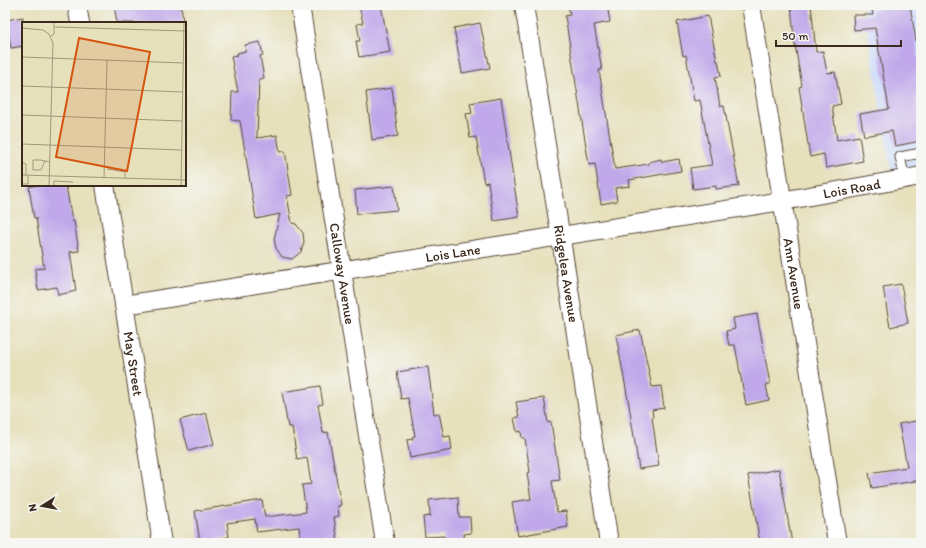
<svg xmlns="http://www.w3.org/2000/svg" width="926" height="548" font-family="Itim,sans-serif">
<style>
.built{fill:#cddbfa}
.building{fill:#c0a8ea}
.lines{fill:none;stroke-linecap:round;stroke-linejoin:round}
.lane-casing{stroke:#554536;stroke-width:11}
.street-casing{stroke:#554536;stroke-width:20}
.lane{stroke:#fff;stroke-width:9}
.street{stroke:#fff;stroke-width:18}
.labels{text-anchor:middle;stroke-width:4;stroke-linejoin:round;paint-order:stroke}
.street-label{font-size:14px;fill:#3b2a1e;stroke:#f6f6f2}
.inset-road{fill:none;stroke:#a2977c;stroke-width:1}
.view{fill:#d7540e;fill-opacity:0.15;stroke:#d7540e;stroke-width:2}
.inset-edge{fill:none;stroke:#3b2a1e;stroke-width:2}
</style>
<rect width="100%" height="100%" fill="#f6f6f2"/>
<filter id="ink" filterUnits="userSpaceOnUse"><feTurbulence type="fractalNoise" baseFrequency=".025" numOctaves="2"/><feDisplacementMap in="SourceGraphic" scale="8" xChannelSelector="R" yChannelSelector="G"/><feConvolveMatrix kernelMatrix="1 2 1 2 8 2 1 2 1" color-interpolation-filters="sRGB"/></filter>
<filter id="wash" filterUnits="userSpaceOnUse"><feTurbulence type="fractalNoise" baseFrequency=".012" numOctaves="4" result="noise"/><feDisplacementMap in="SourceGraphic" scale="16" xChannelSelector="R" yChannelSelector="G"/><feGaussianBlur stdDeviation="0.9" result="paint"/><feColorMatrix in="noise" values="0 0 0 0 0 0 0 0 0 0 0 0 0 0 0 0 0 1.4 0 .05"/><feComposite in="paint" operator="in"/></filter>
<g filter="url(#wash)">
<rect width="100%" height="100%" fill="#e6e0bb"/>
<path class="built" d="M 863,5 L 921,5 L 921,176 L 893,181 Z"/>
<g id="blocks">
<path class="building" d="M 114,5 L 181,5 L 183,21 L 174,23 L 117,23 Z
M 359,5 L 381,5 L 390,52 L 359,57 L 356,41 L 360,41 L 357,24 L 363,23 Z
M 568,5 L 607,5 L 610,22 L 594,25 L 602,70 L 599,70 L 615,169 L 649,164 L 649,162 L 661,159 L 662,162 L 679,159 L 681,171 L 629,180 L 630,186 L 615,188 L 617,201 L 601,204 L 595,164 L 589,165 L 565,16 L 570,15 Z
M 791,5 L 811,5 L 816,52 L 823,51 L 827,73 L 835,72 L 841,104 L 832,106 L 837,140 L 859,136 L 863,161 L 826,168 L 824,154 L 810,157 L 799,87 L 802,86 L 794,39 Z
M 902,5 L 910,5 L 921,72 L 921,141 L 895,146 L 892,131 L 864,136 L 860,114 L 889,109 L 875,28 L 854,30 L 853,15 L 873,15 L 872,10 Z
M 708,16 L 717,61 L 718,61 L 721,76 L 715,77 L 720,106 L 724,106 L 739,186 L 716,189 L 716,186 L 693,189 L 690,168 L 712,165 L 700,100 L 694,101 L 686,55 L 683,56 L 677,22 Z
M 23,17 L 23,46 L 11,48 L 6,20 Z
M 480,23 L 490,68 L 462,73 L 454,28 Z
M 260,42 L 263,55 L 260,56 L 264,78 L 259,79 L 257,138 L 277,135 L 280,152 L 285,151 L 292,195 L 287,196 L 292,223 L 296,224 L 303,233 L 304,242 L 301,252 L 292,259 L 282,257 L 276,248 L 274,239 L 280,214 L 256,219 L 240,121 L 231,120 L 232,92 L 238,92 L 231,56 L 238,55 L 237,53 L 246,51 L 245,45 Z
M 392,88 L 398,136 L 372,140 L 366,92 Z
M 501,98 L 519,217 L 494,221 L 488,182 L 484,183 L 476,137 L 470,138 L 466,114 L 472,113 L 470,103 Z
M 37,185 L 66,185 L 72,221 L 74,221 L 79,251 L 70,252 L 76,291 L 58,295 L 57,287 L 38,290 L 35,269 L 44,268 L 36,218 L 34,218 L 29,187 Z
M 394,186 L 397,210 L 357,214 L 355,190 Z
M 901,284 L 908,323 L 890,327 L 883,287 Z
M 757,314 L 770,384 L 766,385 L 769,400 L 746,405 L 735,345 L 729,345 L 726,331 L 735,329 L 733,318 Z
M 640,330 L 652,387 L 661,386 L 664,408 L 652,410 L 653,417 L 652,417 L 659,466 L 639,469 L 629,405 L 616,335 Z
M 428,367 L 434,414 L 439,413 L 444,437 L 450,436 L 452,450 L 410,458 L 407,440 L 413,439 L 412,437 L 415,436 L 408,398 L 401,399 L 397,372 Z
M 320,386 L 323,404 L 318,405 L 323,433 L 328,432 L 341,505 L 338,506 L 339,516 L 334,517 L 338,543 L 301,543 L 299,527 L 257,532 L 255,519 L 227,523 L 229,537 L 200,542 L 195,511 L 262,500 L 265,517 L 306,512 L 302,485 L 311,484 L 307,458 L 297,460 L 292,427 L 288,427 L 282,392 Z
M 544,398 L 548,423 L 551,422 L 560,480 L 552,481 L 557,512 L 566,511 L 568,527 L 518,536 L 512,502 L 531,499 L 527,473 L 530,472 L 525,438 L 522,438 L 521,431 L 517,432 L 514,418 L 519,417 L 516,402 Z
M 206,413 L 214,444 L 189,451 L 180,420 Z
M 921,420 L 921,480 L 872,488 L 869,473 L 907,467 L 899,424 Z
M 779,469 L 792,543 L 760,543 L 748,475 Z
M 458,497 L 459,517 L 470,517 L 471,533 L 464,534 L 465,543 L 444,543 L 444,536 L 425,537 L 423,517 L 430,516 L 429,500 Z"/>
</g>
</g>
<g filter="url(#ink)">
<use href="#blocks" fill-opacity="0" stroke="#554536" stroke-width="1"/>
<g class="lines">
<g class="lane-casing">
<path id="lane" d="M 905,179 L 900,157 L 921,153"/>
</g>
<g class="street-casing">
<g id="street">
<path d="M 77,5 L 80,23"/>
<path id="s1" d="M 300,5 L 385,543"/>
<path id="s2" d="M 524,5 L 609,543"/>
<path id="s3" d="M 751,5 L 837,543"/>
<path id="s4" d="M 105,185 L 162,543"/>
<path id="s5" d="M 124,305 L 782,201 L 921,176"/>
</g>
</g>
<use href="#lane" class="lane"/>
<use href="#street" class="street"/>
</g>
</g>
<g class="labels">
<g class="street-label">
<text dy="5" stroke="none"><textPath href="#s5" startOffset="737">Lois Road</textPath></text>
<text dy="5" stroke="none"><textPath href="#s5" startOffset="333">Lois Lane</textPath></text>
<text dy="5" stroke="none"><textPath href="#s1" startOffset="272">Calloway Avenue</textPath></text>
<text dy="5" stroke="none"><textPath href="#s2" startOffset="272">Ridgelea Avenue</textPath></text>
<text dy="5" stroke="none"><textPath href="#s3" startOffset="272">Ann Avenue</textPath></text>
<text dy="5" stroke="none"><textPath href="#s4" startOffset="181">May Street</textPath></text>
</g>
</g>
<g transform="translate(22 22)">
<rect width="164" height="164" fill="#e6e0bb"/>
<path class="inset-road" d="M 33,5 L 163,9M 0,6 L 21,8 L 27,12 L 31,21 L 27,164M 29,14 L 32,12 L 32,0M 0,35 L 161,41M 0,64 L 161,70M 0,93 L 160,99M 0,122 L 159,128M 23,139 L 19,148 L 11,148 L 11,138 L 18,138 L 28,140M 0,140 L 4,142 L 4,153M 85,147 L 103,150 L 103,156M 0,153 L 164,158M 82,156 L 85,38M 0,162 L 6,162 L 6,153M 32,164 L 32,159 L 51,160M 159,164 L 162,0"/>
<path class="view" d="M 57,16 L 128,30 L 105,149 L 34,135 Z"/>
<rect width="164" height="164" class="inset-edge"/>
</g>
<rect width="926" height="548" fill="none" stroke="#f6f6f2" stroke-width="20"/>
<g transform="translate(42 506) rotate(259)" stroke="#f6f6f2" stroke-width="3" paint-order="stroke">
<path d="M0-3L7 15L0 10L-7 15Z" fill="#3b2a1e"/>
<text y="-6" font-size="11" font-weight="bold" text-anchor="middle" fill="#3b2a1e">N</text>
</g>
<path d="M776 40v6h125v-6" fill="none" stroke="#3b2a1e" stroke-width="2"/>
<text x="782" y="40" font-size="12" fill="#3b2a1e" stroke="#f6f6f2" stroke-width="3" paint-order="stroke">50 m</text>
</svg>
